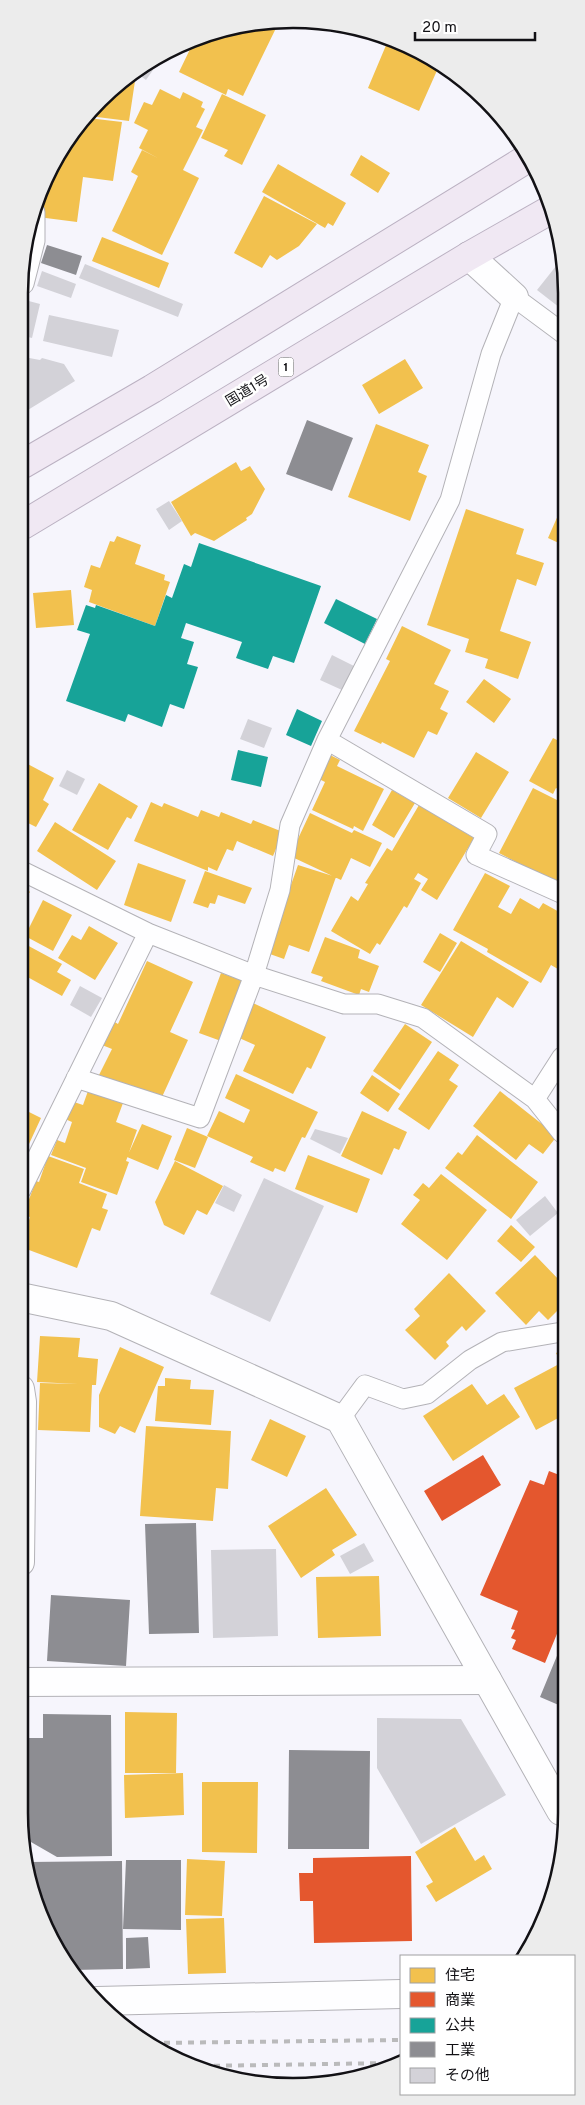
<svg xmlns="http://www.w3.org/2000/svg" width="585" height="2105" font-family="Overpass,'Noto Sans JP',sans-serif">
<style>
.homes{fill:#f2c14e}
.shops{fill:#e4572e}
.public{fill:#17a398}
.industry{fill:#8d8d92}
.building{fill:#d3d2d8}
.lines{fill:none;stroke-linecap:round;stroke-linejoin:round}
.service-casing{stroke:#b3b2b7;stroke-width:21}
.minor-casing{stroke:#b3b2b7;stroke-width:30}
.tertiary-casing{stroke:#b3b2b7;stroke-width:30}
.trunk-casing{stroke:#bbb1c2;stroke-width:30}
.service{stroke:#fefeff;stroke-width:19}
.minor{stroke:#fefeff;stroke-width:28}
.tertiary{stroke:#fefeff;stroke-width:28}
.trunk{stroke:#f0e8f3;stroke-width:28}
.rail{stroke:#bababb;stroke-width:4;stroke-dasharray:6 6;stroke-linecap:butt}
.labels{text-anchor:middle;stroke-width:5;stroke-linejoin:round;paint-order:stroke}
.shield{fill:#fff;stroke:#59585b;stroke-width:1}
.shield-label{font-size:12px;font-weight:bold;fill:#121115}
.street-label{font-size:14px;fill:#121115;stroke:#fff}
.rim{fill:none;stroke:#121115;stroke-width:2.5}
</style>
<rect width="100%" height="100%" fill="#f6f5fc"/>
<path class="homes" d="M 239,24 L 278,24 L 243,96 L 228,89 L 226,95 L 179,72 L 193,43 Z
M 387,43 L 439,66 L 419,111 L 368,88 Z
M 125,80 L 135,81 L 129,121 L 89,116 Z
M 160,89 L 180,99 L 183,92 L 203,102 L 201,107 L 205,109 L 196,127 L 203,130 L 183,170 L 199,178 L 162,255 L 112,231 L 138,176 L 131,172 L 142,150 L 158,158 L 139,148 L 148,130 L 134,123 L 144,102 L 152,105 Z
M 222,94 L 266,115 L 242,165 L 224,156 L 228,150 L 201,138 Z
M 88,118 L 122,122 L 113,181 L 83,177 L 77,222 L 38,217 L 41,199 L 65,141 Z
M 361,155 L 390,173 L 378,193 L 350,175 Z
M 278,164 L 346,203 L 333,226 L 328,223 L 325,228 L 262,192 Z
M 264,196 L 317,224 L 299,246 L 277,260 L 270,255 L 262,268 L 234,253 Z
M 102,237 L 169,263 L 159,288 L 92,261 Z
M 405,359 L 423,388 L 379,414 L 362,385 Z
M 376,424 L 429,445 L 418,472 L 427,476 L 410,521 L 348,497 Z
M 236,462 L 241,471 L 250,466 L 265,489 L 252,514 L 246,518 L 247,520 L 214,541 L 195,533 L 191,536 L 171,502 Z
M 563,504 L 563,545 L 548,538 Z
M 466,509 L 524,529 L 516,554 L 544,563 L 536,586 L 517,579 L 500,631 L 531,642 L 518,679 L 485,668 L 488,659 L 465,652 L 469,639 L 427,625 Z
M 117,536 L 141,545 L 135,564 L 165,575 L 164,580 L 170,582 L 155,626 L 89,602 L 92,590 L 84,587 L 91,565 L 100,568 L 110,541 L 114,542 Z
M 71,590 L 74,625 L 36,628 L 33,593 Z
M 402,626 L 451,650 L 434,684 L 449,691 L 440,709 L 448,713 L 437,735 L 428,731 L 414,758 L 382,742 L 381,744 L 354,731 L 390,661 L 386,659 Z
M 484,679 L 511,699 L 494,723 L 466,702 Z
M 553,738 L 563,743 L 563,792 L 556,788 L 553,794 L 529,781 Z
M 476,752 L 509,772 L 481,818 L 448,798 Z
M 326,753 L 340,760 L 337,766 L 384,789 L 363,831 L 354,826 L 353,829 L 312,810 L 325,782 L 319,779 Z
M 22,761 L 54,778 L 43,800 L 49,804 L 36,827 L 22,820 Z
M 99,783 L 138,806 L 131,819 L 127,817 L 108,850 L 72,830 Z
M 533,788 L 563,803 L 563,886 L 499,853 Z
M 392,790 L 415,803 L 394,838 L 372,825 Z
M 151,802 L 162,807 L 164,803 L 198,817 L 201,810 L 219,817 L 221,812 L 251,824 L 253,820 L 283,832 L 273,856 L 237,841 L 233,851 L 227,849 L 217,871 L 208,867 L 208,871 L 134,841 Z
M 419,805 L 474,838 L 437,900 L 421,890 L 428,879 L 418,873 L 414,879 L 421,883 L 407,908 L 404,906 L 380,945 L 377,943 L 370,954 L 331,931 L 351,896 L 358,901 L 368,884 L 365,883 L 387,848 L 392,851 Z
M 310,813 L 352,833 L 354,830 L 382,843 L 370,867 L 351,858 L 341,880 L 290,856 Z
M 55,822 L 116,861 L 97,890 L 37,851 Z
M 138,863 L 186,880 L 171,922 L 124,905 Z
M 298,865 L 336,877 L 309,952 L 289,945 L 284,959 L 267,953 Z
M 205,871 L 252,888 L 245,904 L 218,895 L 215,904 L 210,903 L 208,908 L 193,903 Z
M 485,873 L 510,886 L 498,907 L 511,914 L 520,898 L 539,909 L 543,903 L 563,914 L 563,972 L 551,965 L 541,983 L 487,952 L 488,949 L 453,930 Z
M 22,880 L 27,884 L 25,887 L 30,892 L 22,901 Z
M 43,900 L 72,915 L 53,951 L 25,936 Z
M 89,926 L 118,943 L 95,980 L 58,958 L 72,935 L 81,940 Z
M 440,933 L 457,943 L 440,972 L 423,962 Z
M 325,937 L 360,950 L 358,958 L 379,966 L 369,992 L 361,989 L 359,995 L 321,981 L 323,977 L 311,973 Z
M 461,941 L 529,982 L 513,1008 L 497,997 L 473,1037 L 421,1005 Z
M 25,944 L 62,964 L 57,972 L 71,980 L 62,996 L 22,974 L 22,951 Z
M 147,961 L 193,982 L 170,1032 L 188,1040 L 162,1097 L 99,1075 L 112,1049 L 102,1045 L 113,1021 L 118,1024 Z
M 221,973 L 243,981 L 221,1041 L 199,1033 Z
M 253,1003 L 326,1037 L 311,1069 L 307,1067 L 293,1094 L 243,1071 L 255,1045 L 237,1037 Z
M 405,1024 L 432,1042 L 400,1090 L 373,1071 Z
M 438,1051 L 459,1065 L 449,1080 L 458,1086 L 429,1130 L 398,1109 Z
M 236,1074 L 318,1112 L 305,1138 L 302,1137 L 285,1172 L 275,1168 L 273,1172 L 250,1162 L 253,1157 L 207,1136 L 219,1111 L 244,1123 L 250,1110 L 225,1098 Z
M 372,1075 L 400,1094 L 388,1112 L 360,1093 Z
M 88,1091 L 123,1103 L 116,1122 L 137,1130 L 126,1161 L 129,1162 L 117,1195 L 81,1182 L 86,1168 L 51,1155 L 57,1140 L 65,1143 L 72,1122 L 65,1119 L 71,1101 L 83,1105 Z
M 500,1091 L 557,1136 L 543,1154 L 529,1144 L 516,1160 L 473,1126 Z
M 21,1108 L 41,1118 L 29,1144 L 21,1140 Z
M 362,1111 L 407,1132 L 399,1150 L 394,1148 L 382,1175 L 341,1156 Z
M 142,1124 L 172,1136 L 158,1170 L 127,1157 Z
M 187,1128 L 208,1137 L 195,1168 L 174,1160 Z
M 477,1135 L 538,1182 L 511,1219 L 445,1168 L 458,1152 L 462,1155 Z
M 308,1155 L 370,1179 L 357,1213 L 295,1189 Z
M 48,1156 L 84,1169 L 79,1183 L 107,1194 L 102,1208 L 108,1210 L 100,1231 L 92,1228 L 77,1268 L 21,1247 L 30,1217 L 23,1215 L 36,1181 L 39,1182 Z
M 175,1161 L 223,1186 L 207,1215 L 197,1210 L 184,1235 L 164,1225 L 155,1202 Z
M 441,1174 L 487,1210 L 447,1260 L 401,1224 L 420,1200 L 413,1195 L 423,1183 L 429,1188 Z
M 511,1225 L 535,1247 L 521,1262 L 497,1241 Z
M 535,1255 L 562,1283 L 562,1306 L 548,1320 L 539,1311 L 526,1325 L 495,1293 Z
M 449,1273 L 486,1311 L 466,1331 L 462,1326 L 446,1342 L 449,1346 L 435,1360 L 405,1330 L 420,1316 L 414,1309 Z
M 40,1336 L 80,1338 L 78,1357 L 98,1359 L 96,1385 L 92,1385 L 90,1432 L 38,1430 L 40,1383 L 78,1384 L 37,1382 Z
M 120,1347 L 164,1367 L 135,1433 L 120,1426 L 115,1434 L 99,1427 L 99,1395 Z
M 562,1350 L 562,1416 L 536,1430 L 514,1388 L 561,1363 L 556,1353 Z
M 165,1378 L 191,1380 L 190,1389 L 214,1390 L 211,1425 L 155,1421 L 158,1386 L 165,1386 Z
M 472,1384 L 487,1405 L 504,1394 L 520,1417 L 453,1461 L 423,1416 Z
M 270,1419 L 306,1436 L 287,1477 L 251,1460 Z
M 146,1426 L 231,1431 L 228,1489 L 216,1488 L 213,1521 L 140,1516 Z
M 326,1488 L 357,1535 L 332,1550 L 335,1555 L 301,1578 L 268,1526 Z
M 379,1576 L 381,1636 L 318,1638 L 316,1577 Z
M 125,1712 L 177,1713 L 176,1773 L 125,1773 Z
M 183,1773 L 184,1815 L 125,1818 L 124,1775 Z
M 202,1782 L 258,1782 L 257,1853 L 202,1852 Z
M 455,1827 L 475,1861 L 484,1855 L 492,1869 L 436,1902 L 426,1886 L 433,1882 L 415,1852 Z
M 187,1859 L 225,1861 L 222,1916 L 185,1915 Z
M 224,1918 L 226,1973 L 188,1974 L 186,1919 Z"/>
<path class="shops" d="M 483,1455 L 501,1485 L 442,1521 L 424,1491 Z
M 549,1471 L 562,1476 L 561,1624 L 545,1663 L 512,1649 L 516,1640 L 511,1638 L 515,1630 L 511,1629 L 518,1611 L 480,1595 L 530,1480 L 544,1485 Z
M 411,1856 L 412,1941 L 314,1943 L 313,1901 L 300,1901 L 299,1873 L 313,1873 L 313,1858 Z"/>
<path class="public" d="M 199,543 L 321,586 L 294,663 L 273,656 L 268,669 L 236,658 L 242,642 L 186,623 L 181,638 L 194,642 L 187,664 L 198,667 L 184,709 L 170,704 L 162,727 L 128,714 L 125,722 L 66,701 L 90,634 L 77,630 L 86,605 L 95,608 L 96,605 L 155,626 L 166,595 L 172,598 L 184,564 L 191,567 Z
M 336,599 L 377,619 L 365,644 L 324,623 Z
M 297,709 L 322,721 L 311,746 L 286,735 Z
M 238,750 L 268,757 L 261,787 L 231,780 Z"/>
<path class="industry" d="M 47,245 L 82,256 L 76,275 L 41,263 Z
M 307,420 L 353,438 L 332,491 L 286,474 Z
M 196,1523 L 199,1633 L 149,1634 L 145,1524 Z
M 51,1595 L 130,1600 L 126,1666 L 47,1661 Z
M 561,1646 L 561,1706 L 540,1697 Z
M 43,1714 L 111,1715 L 112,1856 L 57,1857 L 24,1838 L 19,1812 L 19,1738 L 43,1738 Z
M 289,1750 L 370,1751 L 369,1849 L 288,1849 Z
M 126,1860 L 181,1860 L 181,1930 L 123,1929 Z
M 122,1861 L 123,1969 L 73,1970 L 39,1917 L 29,1862 Z
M 148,1937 L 150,1968 L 126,1969 L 126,1938 Z"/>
<path class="building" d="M 145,63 L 153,70 L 146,80 L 134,71 Z
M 564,256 L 564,311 L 537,290 Z
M 85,264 L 183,304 L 178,317 L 79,278 Z
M 42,271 L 76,284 L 71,298 L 37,286 Z
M 25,300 L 40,304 L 32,338 L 24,336 Z
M 49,315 L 119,330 L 112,357 L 43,341 Z
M 24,357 L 40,360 L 42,358 L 64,364 L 75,381 L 23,413 Z
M 169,501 L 182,521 L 169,530 L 156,509 Z
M 332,655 L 354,666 L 342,690 L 320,680 Z
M 248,719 L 272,728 L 264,748 L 240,739 Z
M 67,770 L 85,779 L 77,795 L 59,786 Z
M 80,986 L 102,998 L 91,1017 L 70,1005 Z
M 315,1129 L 348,1138 L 340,1154 L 310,1139 Z
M 264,1178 L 324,1206 L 270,1322 L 210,1294 Z
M 224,1185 L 242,1195 L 234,1212 L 215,1203 Z
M 545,1196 L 558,1213 L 530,1236 L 516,1220 Z
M 364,1543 L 374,1561 L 350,1574 L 340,1556 Z
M 276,1549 L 278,1636 L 213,1638 L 211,1550 Z
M 377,1718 L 461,1719 L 506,1795 L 421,1844 L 377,1768 Z"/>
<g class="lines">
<g class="service-casing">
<path id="service" d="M 24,284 L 35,241 L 35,212
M 327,740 L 487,834 L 476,855 L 563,894
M 22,871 L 148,933 L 254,975 L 344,1004 L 378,1004 L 423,1018 L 535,1099 L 562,1133
M 76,1078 L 200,1118 L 254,975 L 280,890 L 290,825 L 327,740 L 450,500 L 491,354 L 514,297 L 564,334
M 535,1099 L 562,1057
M 21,1190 L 148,933
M 340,1419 L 365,1385 L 403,1399 L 427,1394 L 470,1360 L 502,1342 L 562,1332"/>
</g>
<g class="minor-casing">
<path id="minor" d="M 469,256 L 514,297
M 20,1562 L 22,1402 L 20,1389
M 19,1682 L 487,1680
M 97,2001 L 401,1994"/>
</g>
<g class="tertiary-casing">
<path id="tertiary" d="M 20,1297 L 111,1316 L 340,1419 L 561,1811"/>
</g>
<g class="trunk-casing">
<path id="trunk" d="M 23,464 L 152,389 L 528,158
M 23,525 L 469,256 L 550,210"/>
</g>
<use href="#service" class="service"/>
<use href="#minor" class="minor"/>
<use href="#tertiary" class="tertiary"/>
<use href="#trunk" class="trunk"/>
<path class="rail" d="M 152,2043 L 401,2040
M 202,2066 L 391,2063"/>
</g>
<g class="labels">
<rect class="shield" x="278.5" y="357.5" width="15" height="19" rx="4"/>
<g class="shield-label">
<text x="286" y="371">1</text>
</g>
<g class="street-label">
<text transform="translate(247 390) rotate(-31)" y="5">国道1号</text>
</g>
</g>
<path d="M0 0H585V2105H0ZM293 28H293A265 265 0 0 1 558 293V1813A265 265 0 0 1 293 2078H293A265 265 0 0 1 28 1813V293A265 265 0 0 1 293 28Z" fill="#ececec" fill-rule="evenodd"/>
<path class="rim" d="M293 28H293A265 265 0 0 1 558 293V1813A265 265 0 0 1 293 2078H293A265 265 0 0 1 28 1813V293A265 265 0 0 1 293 28Z"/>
<rect x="400" y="1955" width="175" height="140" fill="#ffffff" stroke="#a0a0a1"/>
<rect x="410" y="1968" width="25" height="15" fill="#f2c14e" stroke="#a0a0a1"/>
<text x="445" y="1980" font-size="15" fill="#121115">住宅</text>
<rect x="410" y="1992" width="25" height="15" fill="#e4572e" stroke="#a0a0a1"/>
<text x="445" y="2005" font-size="15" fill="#121115">商業</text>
<rect x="410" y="2018" width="25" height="15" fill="#17a398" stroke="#a0a0a1"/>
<text x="445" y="2030" font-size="15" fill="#121115">公共</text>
<rect x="410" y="2042" width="25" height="15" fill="#8d8d92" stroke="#a0a0a1"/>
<text x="445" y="2055" font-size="15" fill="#121115">工業</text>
<rect x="410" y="2068" width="25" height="15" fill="#d3d2d8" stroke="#a0a0a1"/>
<text x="445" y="2080" font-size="15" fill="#121115">その他</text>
<path d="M415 32v8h120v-8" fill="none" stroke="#121115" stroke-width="2.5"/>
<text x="422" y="32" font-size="15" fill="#121115" stroke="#ffffff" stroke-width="4" paint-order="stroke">20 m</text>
</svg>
